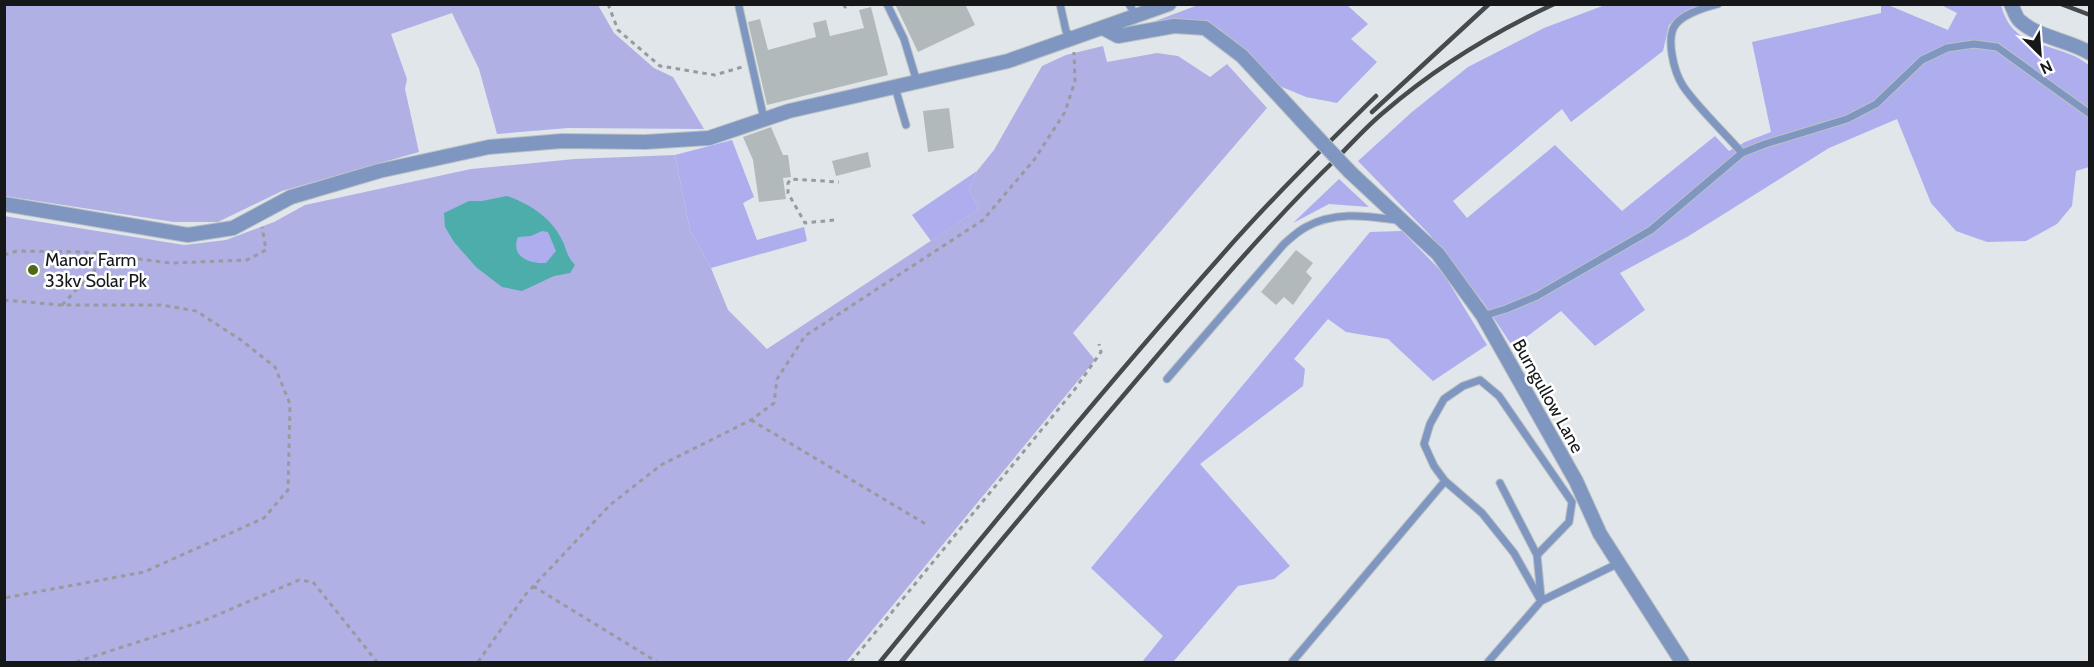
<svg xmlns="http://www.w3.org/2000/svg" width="2094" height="667" font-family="Cabin,sans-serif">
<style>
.green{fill:#b0b0e5}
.forest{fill:#aeaded}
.water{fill:#4dadab;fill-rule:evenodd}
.building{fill:#b2b9ba}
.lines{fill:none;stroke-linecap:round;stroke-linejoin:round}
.lane-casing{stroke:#bcc1c4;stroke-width:9}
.street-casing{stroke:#bcc1c4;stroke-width:16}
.path{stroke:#979b9e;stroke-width:3;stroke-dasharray:4.5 4.5;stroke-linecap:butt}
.lane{stroke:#7f97c0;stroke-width:7}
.street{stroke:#7f97c0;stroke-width:14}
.rail{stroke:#474a4c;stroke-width:4.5}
.street-bridge-casing{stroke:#bcc1c4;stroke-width:16;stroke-linecap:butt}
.street-bridge{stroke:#7f97c0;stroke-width:14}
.poi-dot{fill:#516816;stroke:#fff;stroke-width:2}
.labels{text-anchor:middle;stroke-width:5;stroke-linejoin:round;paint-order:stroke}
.poi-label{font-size:18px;fill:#151719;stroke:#fff;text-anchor:start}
.street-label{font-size:18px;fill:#151719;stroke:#fff}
</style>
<rect width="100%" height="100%" fill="#e1e6ea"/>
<path class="green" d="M 4,5 L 598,5 L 614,33 L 654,68 L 673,77 L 704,129 L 568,128 L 497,134 L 479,69 L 452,13 L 391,34 L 407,79 L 405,89 L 419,152 L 282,191 L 218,222 L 174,222 L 5,196 Z
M 1103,46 L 1107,62 L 1157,53 L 1178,56 L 1210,77 L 1227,64 L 1267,108 L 1073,333 L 1095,360 L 846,662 L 5,662 L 4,216 L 184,245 L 226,240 L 274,222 L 305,205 L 471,169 L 575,159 L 675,155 L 690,230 L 711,268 L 728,310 L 767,349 L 979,209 L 969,190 L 977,171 L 994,150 L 1042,66 L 1066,55 Z"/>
<path class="forest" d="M 1198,5 L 1347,5 L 1368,24 L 1351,39 L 1377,62 L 1337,103 L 1306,97 L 1277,85 L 1220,29 L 1195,20 L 1145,25 Z
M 1605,5 L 1700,5 L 1669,25 L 1663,51 L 1571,122 L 1562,109 L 1453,201 L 1467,218 L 1555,145 L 1622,211 L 1715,136 L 1729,151 L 1745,142 L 1771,132 L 1752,42 L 1881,13 L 1881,5 L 1888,5 L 1948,30 L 1957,13 L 1941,5 L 2001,5 C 2011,43 2037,41 2069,54 C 2076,56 2083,61 2089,65 L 2089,167 L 2076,171 L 2072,206 L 2057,224 L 2026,241 L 1987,242 L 1956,231 L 1931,203 L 1897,119 L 1829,148 L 1687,237 L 1620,273 L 1645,310 L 1595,346 L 1561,311 L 1513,347 L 1483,302 L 1430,235 L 1358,161 L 1412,112 L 1468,67 L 1544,28 Z
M 732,140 L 754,197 L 743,203 L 757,240 L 804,227 L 807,241 L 711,268 L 690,230 L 675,155 Z
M 977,171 L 969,190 L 979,209 L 931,241 L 912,215 Z
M 1339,179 L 1369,207 L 1329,204 L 1293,223 Z
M 542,231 L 548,232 L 556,251 L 546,263 C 530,264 511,257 518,237 L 531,236 Z
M 1402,231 L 1443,273 L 1487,345 L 1433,381 L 1388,339 L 1346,332 L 1328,319 L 1294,359 L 1305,369 L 1303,386 L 1200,464 L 1290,566 L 1274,579 L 1238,586 L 1173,662 L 1142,662 L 1163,636 L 1091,568 L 1370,232 Z"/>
<path class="water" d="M 507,196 C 532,205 553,219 564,244 C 567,253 568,257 575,265 L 570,273 L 554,276 L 522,291 L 502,287 L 476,267 L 454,242 L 445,227 L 444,213 L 469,201 L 482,201 ZM 542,231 L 548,232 L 556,251 L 546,263 C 530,264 510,257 518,237 L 531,236 Z"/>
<path class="building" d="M 895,4 L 965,4 L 975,25 L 918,52 Z
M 871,7 L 888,75 L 767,105 L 748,22 L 760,19 L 768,50 L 816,37 L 813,23 L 826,20 L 830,36 L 864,28 L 859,10 Z
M 949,108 L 954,148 L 928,152 L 923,111 Z
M 771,127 L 783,155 L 788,155 L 791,177 L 783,178 L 786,199 L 759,202 L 753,160 L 743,137 Z
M 868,152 L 871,167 L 836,176 L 832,161 Z
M 1296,250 L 1313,263 L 1306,272 L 1312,278 L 1293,305 L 1284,297 L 1276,305 L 1261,292 Z
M 26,263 L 42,265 L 40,277 L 24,275 Z"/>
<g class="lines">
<g class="lane-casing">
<path id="lane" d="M 887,4 L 904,39 L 917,82
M 1060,4 L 1066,31 L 1072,38
M 1129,4 L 1136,16
M 1718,4 C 1706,7 1684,14 1676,24 C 1665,37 1674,72 1683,86 C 1698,108 1724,132 1742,153
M 739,7 L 764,119
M 895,87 L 906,125
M 1483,316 L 1506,309 L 1537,296 L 1651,230 L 1742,153 L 1765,144 L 1847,119 L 1876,104 L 1922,60 L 1947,48 L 1974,44 L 1997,47 L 2090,114
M 1167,379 L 1284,244 C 1291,238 1298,231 1306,227 C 1335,211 1366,216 1397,220
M 1500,483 L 1537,555 L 1541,597
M 1537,555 L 1569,522 L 1572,502 L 1499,396 L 1480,380 L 1463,386 L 1444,399 L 1430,424 L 1424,444 L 1434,466 L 1445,481 L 1482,513 L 1514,553 L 1541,601
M 1292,662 L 1445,481
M 1488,662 L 1541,601 L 1619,563"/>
</g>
<g class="street-casing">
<path id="street" d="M 2011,4 C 2014,10 2016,18 2020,21 C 2039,38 2069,40 2090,53
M 1103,28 L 1118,36 L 1174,26 L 1205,28 L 1242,56 L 1316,136
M 1350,172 L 1438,254 L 1483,316 L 1576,481 L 1600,534 L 1682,662
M 4,204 L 188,235 L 233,228 L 291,197 L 379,171 L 489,147 L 562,141 L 645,142 L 709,138 L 789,111 L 1008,61 L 1169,4"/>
</g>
<path class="path" d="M 608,4 L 618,30 L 660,66 L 715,75 L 742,67
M 844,4 L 845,7 L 854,4
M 834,220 L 805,223 L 788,193 L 788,183 L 791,179 L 839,182
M 4,255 L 17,251 L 84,252 L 171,263 L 247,260 L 266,250 L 262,227
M 4,300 L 61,305 L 161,305 L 196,311 L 241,340 L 275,367 L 290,404 L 288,490 L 264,518 L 144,572 L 4,598
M 62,305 L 108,256
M 751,420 L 929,526
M 533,586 L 657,662
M 76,662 L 203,621 L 299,580 L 313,582 L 377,662
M 478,662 L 526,594 L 610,505 L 661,465 L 751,420 L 774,403 L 777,379 L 805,336 L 983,220 L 1034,160 L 1065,112 L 1075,81 L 1074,52
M 851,662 L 1075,389 L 1101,352 L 1099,344"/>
<use href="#lane" class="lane"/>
<use href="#street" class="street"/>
<path class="rail" d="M 2061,4 L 2090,15
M 1372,112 L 1489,4
M 880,662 C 992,525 1104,388 1221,256 C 1270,200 1323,148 1376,96
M 901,662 C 985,559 1071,457 1157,356 C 1215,288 1273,220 1337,158 C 1352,143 1367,126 1384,112 C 1436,67 1492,33 1554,4"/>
<g class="street-bridge-casing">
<path id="street-bridge" d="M 1316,136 L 1350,172"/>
</g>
<use href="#street-bridge" class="street-bridge"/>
</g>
<circle class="poi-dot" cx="33" cy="270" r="6"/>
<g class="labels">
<g class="poi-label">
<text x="45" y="266">Manor Farm<tspan x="45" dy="21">33kv Solar Pk</tspan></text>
</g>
<g class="street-label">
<text transform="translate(1548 396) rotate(61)" y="6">Burngullow Lane</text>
</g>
</g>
<rect width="2094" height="667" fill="none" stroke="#151719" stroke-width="12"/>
<g transform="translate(2040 54) rotate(155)" stroke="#ffffff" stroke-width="4.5" paint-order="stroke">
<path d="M0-4.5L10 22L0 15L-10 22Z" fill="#151719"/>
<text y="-9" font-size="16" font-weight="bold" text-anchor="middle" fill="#151719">N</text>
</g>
</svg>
